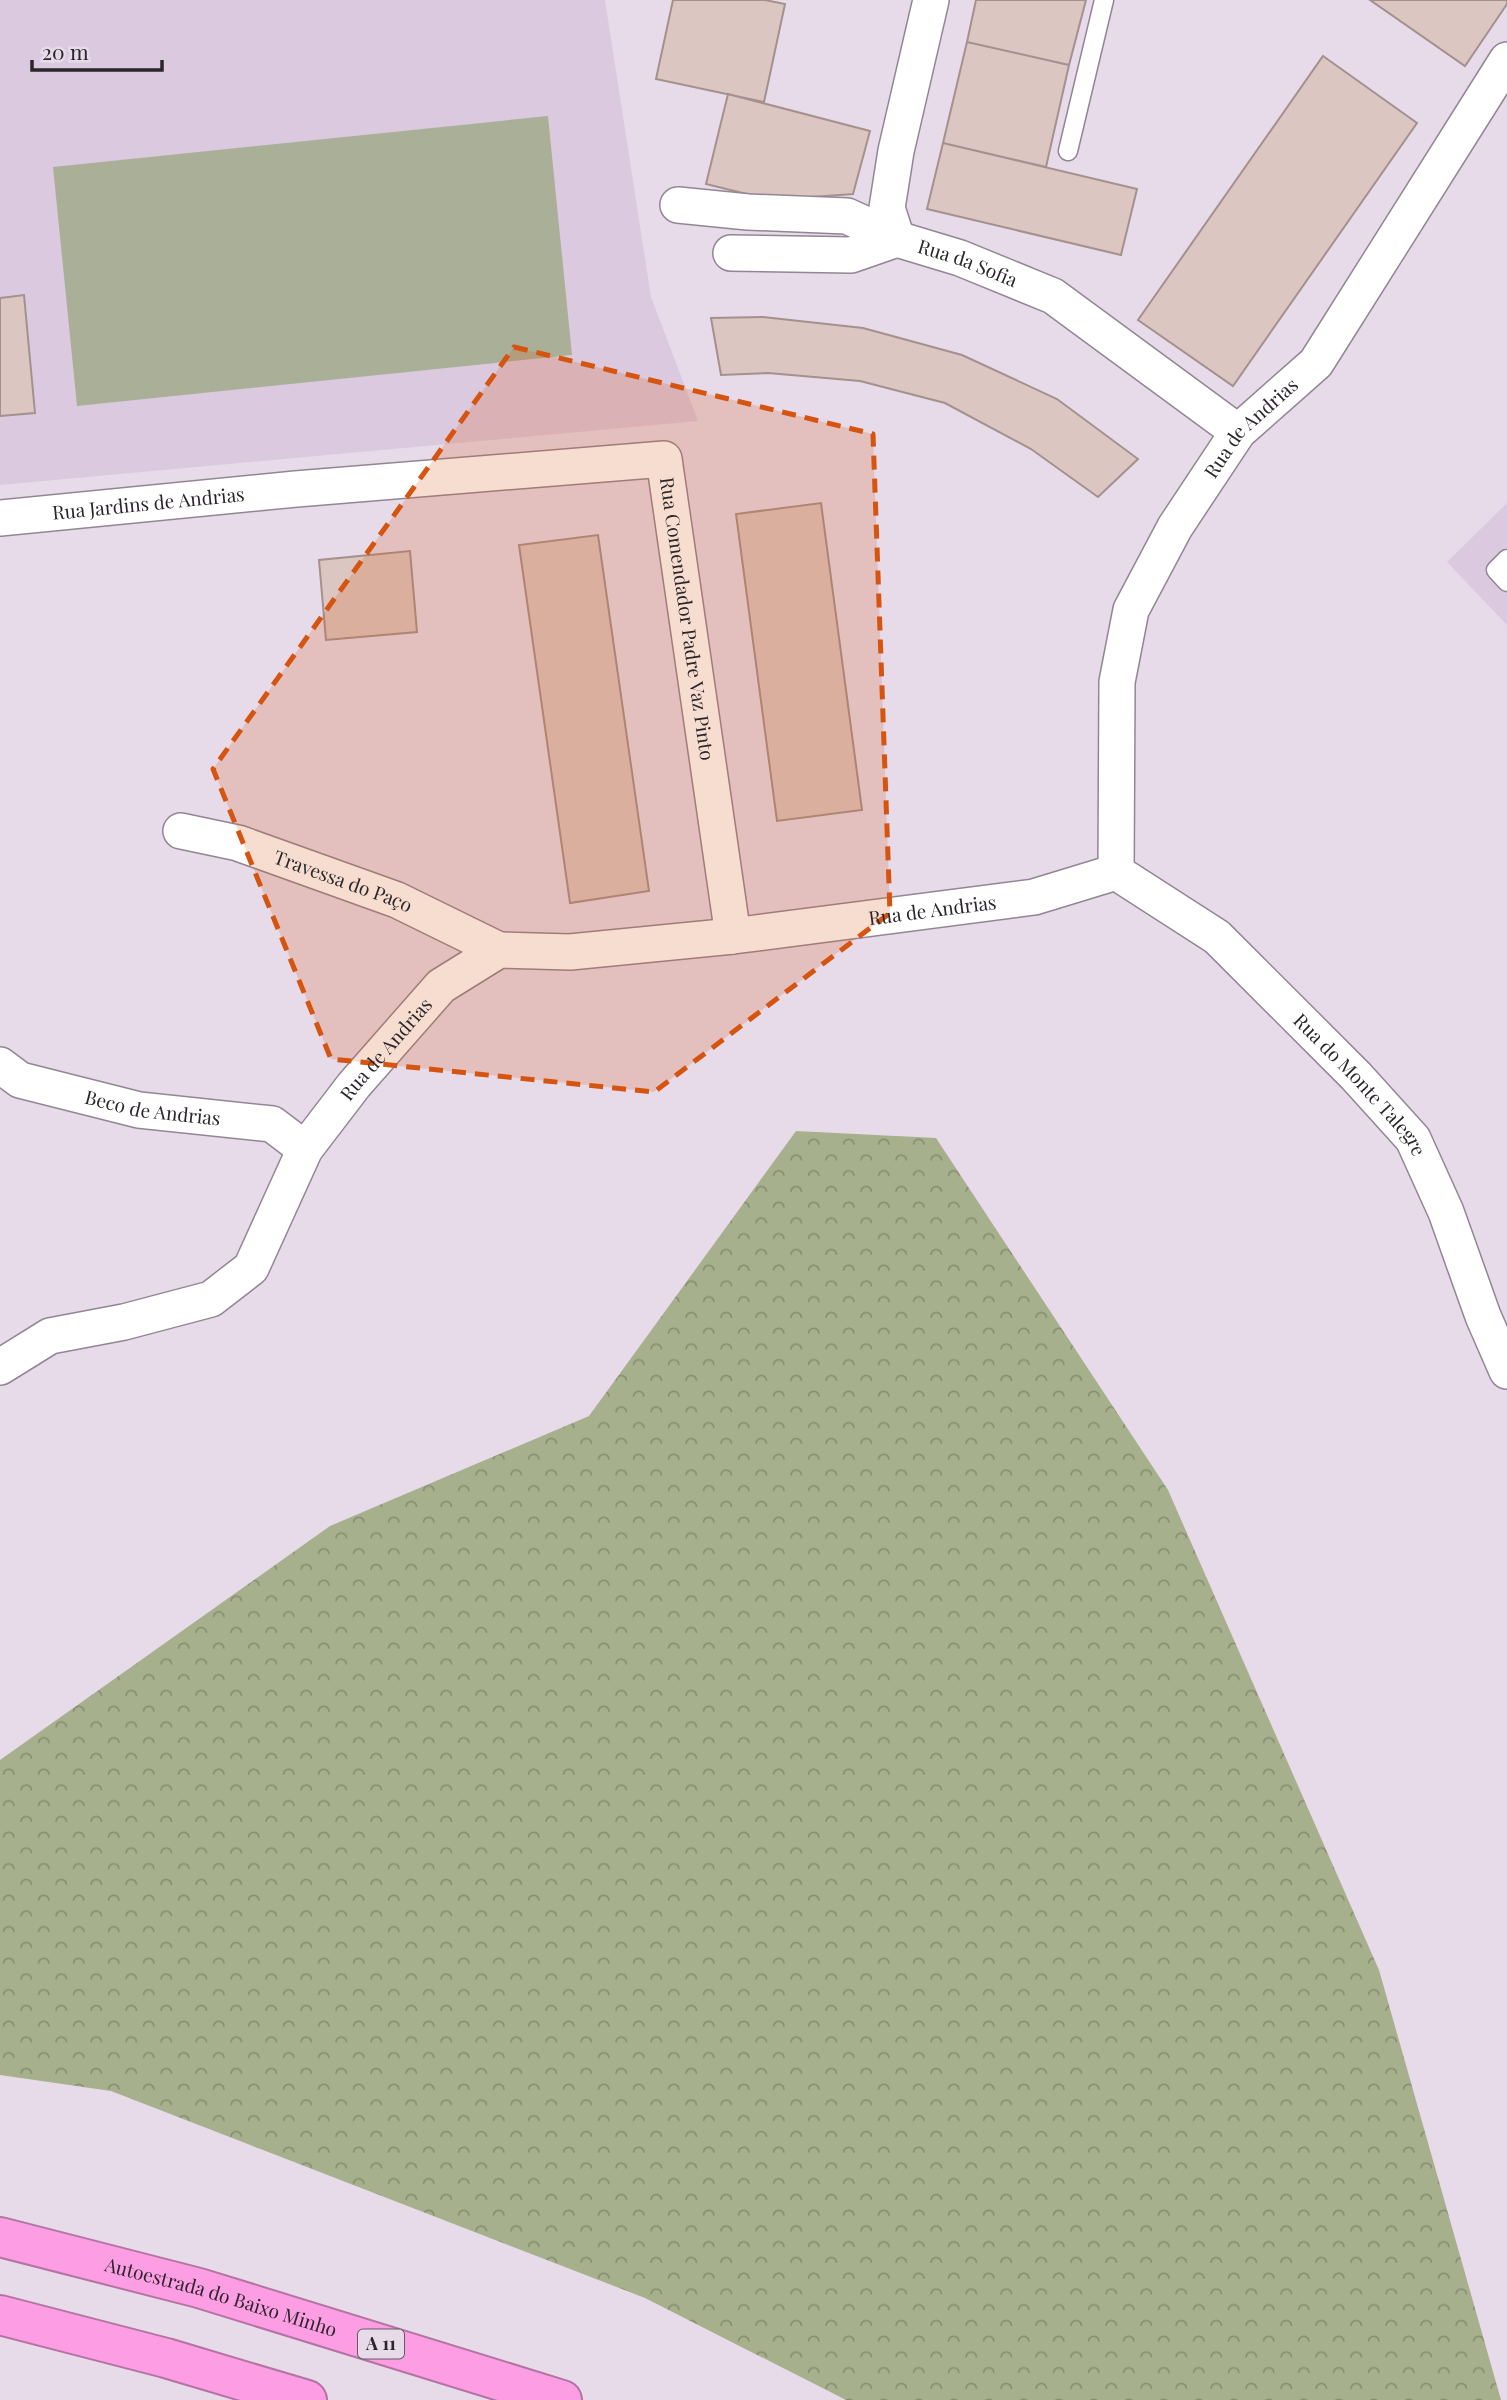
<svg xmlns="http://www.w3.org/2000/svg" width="1507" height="2400" font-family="'Playfair Display',serif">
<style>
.built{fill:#dbcadf}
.grass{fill:#aab098}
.forest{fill:url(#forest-crowns)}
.building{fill:#dbc6c2;stroke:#a4908d;stroke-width:2}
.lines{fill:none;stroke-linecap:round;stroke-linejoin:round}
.service-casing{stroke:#928694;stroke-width:21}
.minor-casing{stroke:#928694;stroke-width:38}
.motorway-casing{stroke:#b373a3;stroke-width:42}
.service{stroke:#fff;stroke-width:18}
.minor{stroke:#fff;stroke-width:35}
.motorway{stroke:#fd9de3;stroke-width:38}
.marked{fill:#d5540f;fill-opacity:0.2;stroke:#d5540f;stroke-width:5;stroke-dasharray:14 9;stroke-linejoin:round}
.labels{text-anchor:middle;stroke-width:6;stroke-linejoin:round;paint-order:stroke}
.shield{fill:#e7dae9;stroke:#635c64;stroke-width:2}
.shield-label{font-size:18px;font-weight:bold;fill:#2a262b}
.street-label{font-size:19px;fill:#2a262b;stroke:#e7dae9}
</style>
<defs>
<pattern id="forest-crowns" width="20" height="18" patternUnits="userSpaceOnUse" patternTransform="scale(1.75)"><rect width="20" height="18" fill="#a7b08c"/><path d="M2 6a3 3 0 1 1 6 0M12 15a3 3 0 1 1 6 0" fill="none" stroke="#888f73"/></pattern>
</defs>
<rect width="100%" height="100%" fill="#e7dae9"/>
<path class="built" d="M 0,0 L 605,0 L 651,297 L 698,421 L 0,485 Z
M 1507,503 L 1507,625 L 1447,562 Z"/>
<path class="grass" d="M 548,116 L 572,355 L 77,406 L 53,167 Z"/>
<path class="forest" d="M 796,1131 L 936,1138 L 1168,1490 L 1379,1970 L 1501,2400 L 846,2400 L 645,2298 L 111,2091 L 0,2075 L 0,1760 L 330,1526 L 589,1416 Z"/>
<path class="building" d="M 673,0 L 765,0 L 785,4 L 764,102 L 656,79 Z
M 976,0 L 1086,0 L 1069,65 L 967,42 Z
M 1370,0 L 1507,0 L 1507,4 L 1465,66 Z
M 967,42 L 1069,65 L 1046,167 L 943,143 Z
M 1323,56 L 1417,123 L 1233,386 L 1138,320 Z
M 728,94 L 870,131 L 853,194 L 771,200 L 706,184 Z
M 943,143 L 1137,189 L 1121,255 L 927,209 Z
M 24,295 L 35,413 L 0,416 L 0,298 Z
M 763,317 L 863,328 L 962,355 L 1057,399 L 1138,459 L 1098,497 L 1031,449 L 945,403 L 860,381 L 768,373 L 721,375 L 711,318 Z
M 821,503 L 862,810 L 777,821 L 736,514 Z
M 598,535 L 649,891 L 570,903 L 519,545 Z
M 410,551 L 417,632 L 326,640 L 319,560 Z"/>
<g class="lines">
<g class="service-casing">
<path id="service" d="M 1068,151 L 1104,0
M 1507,559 L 1496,570 L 1507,582"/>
</g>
<g class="minor-casing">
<g id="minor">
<path id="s1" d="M 678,205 L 748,212 L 847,216 L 897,239 L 960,258 L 1053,296 L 1238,432"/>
<path d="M 897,239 L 887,208 L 896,151 L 931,0"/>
<path d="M 731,253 L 851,255 L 897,239"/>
<path id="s2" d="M 0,518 L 296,489 L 664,459 L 733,936"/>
<path id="s3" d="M 181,831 L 238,843 L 397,900 L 499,950"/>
<path id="s4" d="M 1116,872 L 1117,682 L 1131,610 L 1175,527 L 1238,432 L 1316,363 L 1507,60"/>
<path id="s5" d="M 1116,872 L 1217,937 L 1356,1076 L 1413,1139 L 1446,1212 L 1483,1316 L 1507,1371"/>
<path id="s6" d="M 0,1065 L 20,1080 L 139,1110 L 272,1124 L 305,1149"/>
<path id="s7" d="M 0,1367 L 50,1336 L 124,1322 L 211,1299 L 251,1268 L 305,1149 L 354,1085 L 441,986 L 499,950 L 570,952 L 733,936 L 1034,897 L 1116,872"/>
</g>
</g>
<g class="motorway-casing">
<g id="motorway">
<path id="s8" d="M 0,2237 L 199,2288 L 562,2400"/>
<path d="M 0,2315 L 166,2358 L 307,2400"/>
</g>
</g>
<use href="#service" class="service"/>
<use href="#minor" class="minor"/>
<use href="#motorway" class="motorway"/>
</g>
<path class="marked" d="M 514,347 L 873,434 L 890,913 L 654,1092 L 331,1059 L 213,769 Z"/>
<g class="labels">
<rect class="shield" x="358" y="2329.5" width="46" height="29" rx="5"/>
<g class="shield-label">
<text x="381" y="2350">A 11</text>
</g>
<g class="street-label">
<text dy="7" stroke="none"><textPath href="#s1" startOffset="299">Rua da Sofia</textPath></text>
<text dy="7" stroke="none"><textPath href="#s4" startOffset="483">Rua de Andrias</textPath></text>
<text dy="7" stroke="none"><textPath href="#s2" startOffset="149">Rua Jardins de Andrias</textPath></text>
<text dy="7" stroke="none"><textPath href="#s2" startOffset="828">Rua Comendador Padre Vaz Pinto</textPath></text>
<text dy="7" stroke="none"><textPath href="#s3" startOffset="170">Travessa do Paço</textPath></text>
<text dy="7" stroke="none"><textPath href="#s7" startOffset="1122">Rua de Andrias</textPath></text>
<text dy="7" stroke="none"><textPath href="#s7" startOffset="534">Rua de Andrias</textPath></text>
<text dy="7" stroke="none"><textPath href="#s5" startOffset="326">Rua do Monte Talegre</textPath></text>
<text dy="7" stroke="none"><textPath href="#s6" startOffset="161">Beco de Andrias</textPath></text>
<text dy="7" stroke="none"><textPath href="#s8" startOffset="229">Autoestrada do Baixo Minho</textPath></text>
</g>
</g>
<path d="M32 60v10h130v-10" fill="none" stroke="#2a262b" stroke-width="3.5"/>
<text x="42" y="60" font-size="21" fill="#2a262b" stroke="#e7dae9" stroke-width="5" paint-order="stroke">20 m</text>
</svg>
